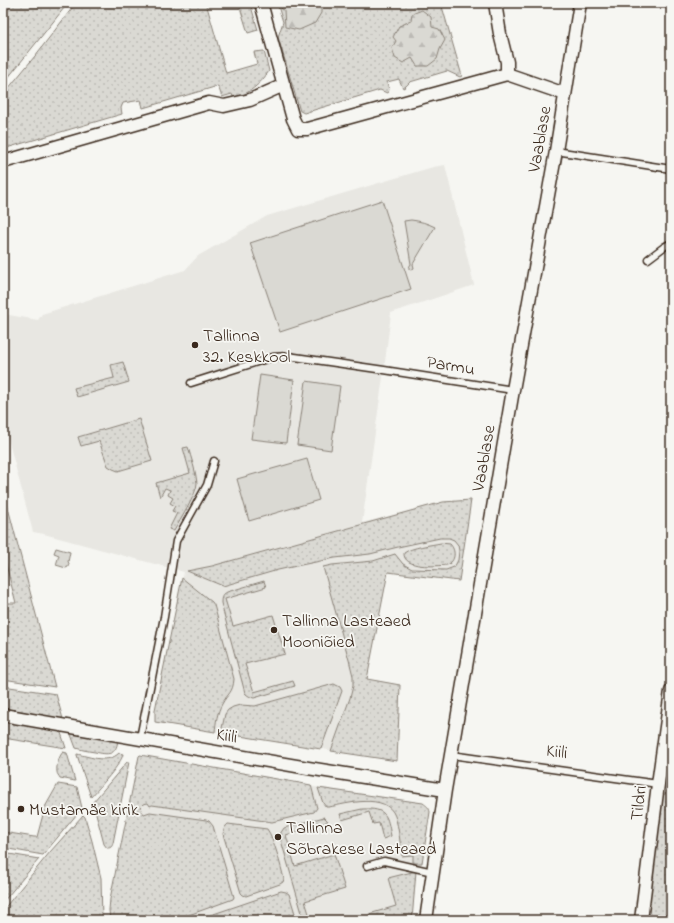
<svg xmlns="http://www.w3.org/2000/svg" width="674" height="923" font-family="'Indie Flower',sans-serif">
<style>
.built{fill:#e8e7e2}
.grass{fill:url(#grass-dots);stroke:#8a8278}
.forest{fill:url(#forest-firs);stroke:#8a8278}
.park{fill:#dad9d3;stroke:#8a8278}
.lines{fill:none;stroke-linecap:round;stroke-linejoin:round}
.lane-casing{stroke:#3b2a1e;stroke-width:9}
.street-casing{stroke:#3b2a1e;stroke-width:15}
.lane{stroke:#f6f6f2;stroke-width:6}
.street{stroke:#f6f6f2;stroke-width:12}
.poi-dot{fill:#3b2a1e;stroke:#f6f6f2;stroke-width:1.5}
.labels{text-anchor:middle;stroke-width:3.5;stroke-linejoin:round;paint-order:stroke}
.street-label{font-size:18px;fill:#3b2a1e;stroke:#f6f6f2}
.poi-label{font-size:18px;fill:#3b2a1e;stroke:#f6f6f2;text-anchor:start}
</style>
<defs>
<pattern id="grass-dots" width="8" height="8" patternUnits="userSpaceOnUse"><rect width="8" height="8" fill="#dad9d3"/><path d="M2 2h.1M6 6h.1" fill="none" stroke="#bcbab5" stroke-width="1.8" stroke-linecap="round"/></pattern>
<pattern id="forest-firs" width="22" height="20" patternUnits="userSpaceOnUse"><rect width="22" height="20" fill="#dad9d3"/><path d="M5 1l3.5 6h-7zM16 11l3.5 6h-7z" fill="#bcbab5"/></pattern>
</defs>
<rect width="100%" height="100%" fill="#f6f6f2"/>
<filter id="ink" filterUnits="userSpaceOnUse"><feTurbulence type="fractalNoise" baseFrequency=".025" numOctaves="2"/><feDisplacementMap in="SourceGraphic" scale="8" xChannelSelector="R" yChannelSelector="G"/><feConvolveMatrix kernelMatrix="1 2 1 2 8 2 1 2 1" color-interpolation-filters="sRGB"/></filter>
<g filter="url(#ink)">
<path class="built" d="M 445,165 L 474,285 L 391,313 L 384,370 L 362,523 L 443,502 L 471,500 L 459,581 L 388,572 L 367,679 L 400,685 L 397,761 L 155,722 L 155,710 L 184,572 L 44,534 L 33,532 L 3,420 L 3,314 L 38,320 L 42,314 L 185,270 L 198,256 L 267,216 L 433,167 Z
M 149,760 L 315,787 L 423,803 L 412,920 L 126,920 L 140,807 Z"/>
<path class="grass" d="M 3,3 L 68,3 L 53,22 L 3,84 Z
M 76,3 L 206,3 L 226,73 L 257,64 L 254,52 L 264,51 L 269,71 C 260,85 249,93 234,99 L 232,94 L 222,97 L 218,86 L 143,108 L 141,100 L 123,103 L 121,108 L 122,114 L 3,149 L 3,95 L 35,56 Z
M 243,3 L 250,3 L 258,30 L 248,33 L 239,4 Z
M 277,3 L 441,3 L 462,76 L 460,77 L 447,71 L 410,82 L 405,87 L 403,88 L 402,86 L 399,79 L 387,82 L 389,90 L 387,93 L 380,90 L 304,113 L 300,111 L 278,37 L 283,22 Z
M 123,362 L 129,382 L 77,397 L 74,388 L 114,378 L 111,365 Z
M 139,419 L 152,461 L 118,471 L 113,469 L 108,466 L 99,441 L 81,446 L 78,437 Z
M 188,447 C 191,458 196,471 197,483 C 197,494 180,520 174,531 L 169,529 L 177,513 L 172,511 L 175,506 L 170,503 L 173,498 L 168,495 L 170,490 L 165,488 L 160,497 L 156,483 L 190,473 L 183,448 Z
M 3,499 L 6,500 L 55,687 L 3,679 L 3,603 L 16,603 L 3,553 Z
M 471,500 L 459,581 L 388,572 L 367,679 L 400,685 L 397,761 L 331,751 L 350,698 L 353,686 L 353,676 L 349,660 L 323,567 L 332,565 L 373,561 L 395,554 L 403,564 L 412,569 L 446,570 L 454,567 L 456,564 L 458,560 L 459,551 L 458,545 L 454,540 L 449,538 L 440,538 L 398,547 L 370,554 L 335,558 L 301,565 L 278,570 L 223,586 L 187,571 L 212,566 L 443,502 Z
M 441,543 L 450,544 C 456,550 456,561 447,565 C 436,566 403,569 404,553 C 412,547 431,545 441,543 Z
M 182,578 L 212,602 L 214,605 L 234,679 C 233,693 228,693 222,704 C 217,713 216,722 215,732 L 155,722 L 155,710 Z
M 264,581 L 266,587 L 225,599 L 233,626 L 273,615 L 285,654 L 245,664 L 254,692 L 293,681 L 295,686 L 254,698 C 250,697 248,696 245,693 L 221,603 C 221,597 222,595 227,592 Z
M 334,684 L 340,687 L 342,691 L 321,749 L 221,733 L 225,714 L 228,710 L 233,707 L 240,705 L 255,706 Z
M 3,686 L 56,694 L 63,719 L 3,708 Z
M 3,720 L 60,730 L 66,748 L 3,738 Z
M 70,732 L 118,740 C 116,756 108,755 95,752 C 88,751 82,750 76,748 Z
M 63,752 L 67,753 L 75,781 L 60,778 C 59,776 57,774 57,772 C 56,766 59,756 63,752 Z
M 119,753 L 123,754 C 122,763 99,788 91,797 L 77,755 L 77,754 C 91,757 108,764 119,753 Z
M 140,755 L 311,785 L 317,808 L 314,812 L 272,822 L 152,805 L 150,806 L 148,803 L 143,804 L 140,807 L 141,810 L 144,814 L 150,812 L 206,820 L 209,821 L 213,826 L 234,897 L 233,899 L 175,920 L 110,920 L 109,910 L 110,899 L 139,756 Z
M 671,761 L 671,784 L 670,784 L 665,780 L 667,762 Z
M 127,762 L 129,762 L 113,843 C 112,847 111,848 107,848 L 104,844 L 93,802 Z
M 58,784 L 77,787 L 82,808 L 43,855 L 3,848 L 3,832 L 34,837 L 37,837 L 45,807 Z
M 318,788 L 423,803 C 427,806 429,807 430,812 L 422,863 L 413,863 L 413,855 L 402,856 C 400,843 399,828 395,816 C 386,792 346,804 329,807 L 326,807 L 323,803 Z
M 670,791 L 671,791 L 671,920 L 647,920 L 663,795 Z
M 362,809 C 387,808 387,815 391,836 L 383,839 L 379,823 L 373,824 L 369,812 L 342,820 L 340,814 Z
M 83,815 L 85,817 L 92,841 L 101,878 L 102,920 L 34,920 L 3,917 L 3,910 L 50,852 Z
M 324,817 L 327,820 L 328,822 L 286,835 L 295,866 L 334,854 L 345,889 L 305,901 L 311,920 L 304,920 L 280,837 L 280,834 L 284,828 Z
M 228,824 L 267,829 C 274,838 281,867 284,879 L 283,882 L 280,884 L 246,896 L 243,895 L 241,893 L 223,834 C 224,830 224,827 228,824 Z
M 3,853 L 39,859 L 3,902 Z
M 416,871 L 412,920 L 371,920 L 369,914 L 396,906 L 388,878 Z
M 281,891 L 286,892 L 289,894 L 297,920 L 196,920 Z"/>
<path class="forest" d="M 276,3 L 331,3 L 329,5 L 321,7 L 321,13 L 315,23 L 299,30 L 285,27 L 284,10 L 276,5 Z
M 422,10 L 431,17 L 432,27 L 439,29 L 445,40 L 440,49 L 437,59 L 428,66 L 417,66 L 412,58 L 403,63 L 395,58 L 392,48 L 396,41 L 393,37 L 399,26 L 411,21 L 412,14 Z"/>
<path class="park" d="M 382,200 L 411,289 L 280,332 L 250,243 Z
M 411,220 C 420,221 427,223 435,227 L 413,264 L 414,268 L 411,270 L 409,269 L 409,267 L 411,264 L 404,221 Z
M 260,375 L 294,380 L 286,443 L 251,439 Z
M 306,381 L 340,386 L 331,450 L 297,445 Z
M 307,459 L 319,500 L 249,521 L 237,479 Z
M 56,548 L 70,552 L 68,562 L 69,563 L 68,567 L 66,568 L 56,565 L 59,555 L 54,553 Z"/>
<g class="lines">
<g class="lane-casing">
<path id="lane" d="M 556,151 L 671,169
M 648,259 L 664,247 L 671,243
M 191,383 L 273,357 L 288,356 L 384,370 L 513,390
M 140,738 L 164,617 L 176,541 L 207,485 L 214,461
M 451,755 L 658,784
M 367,866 L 384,861 L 433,872"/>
</g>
<g class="street-casing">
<path id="street" d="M 261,3 L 293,119 L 298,129 L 307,129 L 507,74 L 507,62 L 500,34 L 495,3
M 507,74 L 565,94
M 3,162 L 209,103 L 224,106 L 250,100 L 284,85
M 3,715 L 308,768 L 445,790
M 426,920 L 445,790 L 513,390 L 556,151 L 580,3
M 641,920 L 658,784 L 671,691"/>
</g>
<use href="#lane" class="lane"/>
<use href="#street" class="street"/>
</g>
</g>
<g class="poi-dot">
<circle cx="195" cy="345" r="4"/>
<circle cx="274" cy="630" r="4"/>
<circle cx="21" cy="809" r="4"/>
<circle cx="278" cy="837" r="4"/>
</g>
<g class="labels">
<g class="street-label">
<text transform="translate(539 139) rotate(-80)" y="6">Vaablase</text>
<text transform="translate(451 365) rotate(9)" y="6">Parmu</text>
<text transform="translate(483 458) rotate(-80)" y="6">Vaablase</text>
<text transform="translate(227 735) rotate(10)" y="6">Kiili</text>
<text transform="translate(557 751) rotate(8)" y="6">Kiili</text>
<text transform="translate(638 803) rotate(-83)" y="6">Tildri</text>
</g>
<g class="poi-label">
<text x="203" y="341">Tallinna<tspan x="203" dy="21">32. Keskkool</tspan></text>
<text x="282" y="626">Tallinna Lasteaed<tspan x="282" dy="21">Mooniõied</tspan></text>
<text x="29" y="815">Mustamäe kirik</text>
<text x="286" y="833">Tallinna<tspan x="286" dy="21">Sõbrakese Lasteaed</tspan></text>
</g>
</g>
<rect width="674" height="923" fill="none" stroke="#f6f6f2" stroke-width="16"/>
<rect x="8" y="8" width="658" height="907" fill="none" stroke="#3b2a1e" stroke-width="1.5" filter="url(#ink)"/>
</svg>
